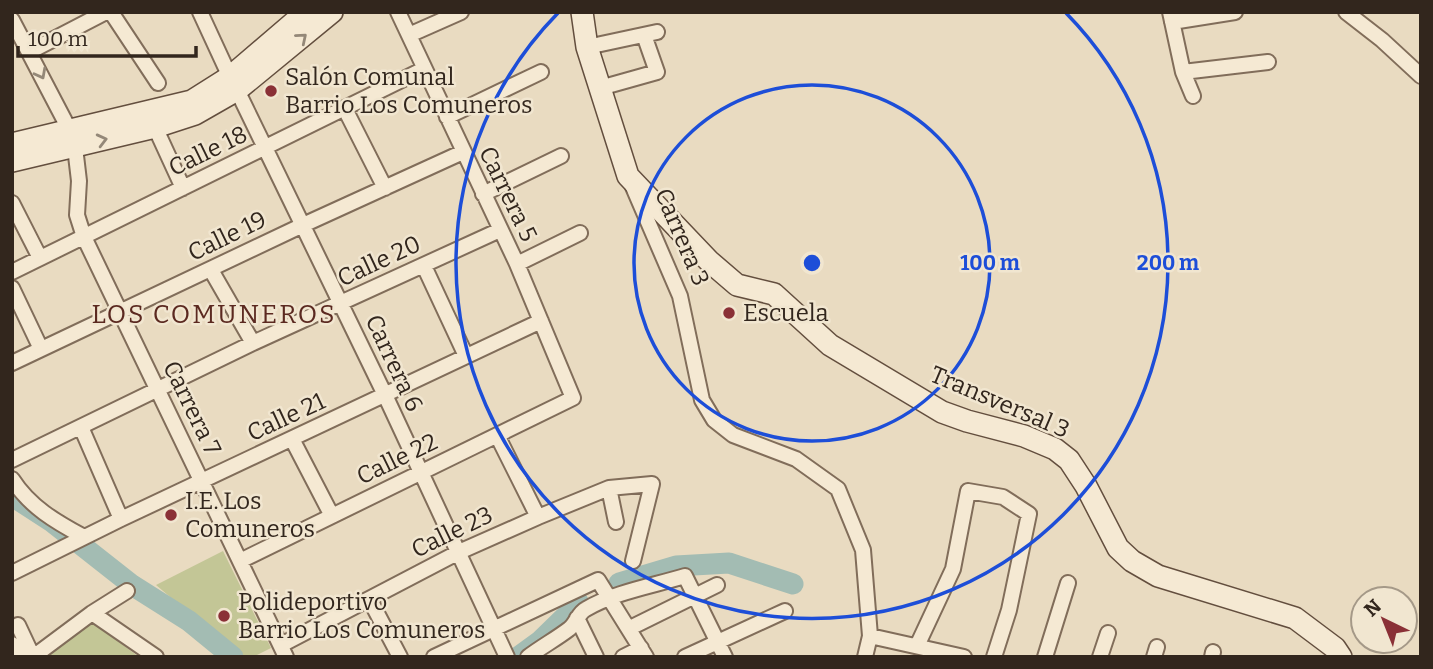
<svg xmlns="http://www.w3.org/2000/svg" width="1433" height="669" font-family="Bitter,serif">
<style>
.green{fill:#c3c696}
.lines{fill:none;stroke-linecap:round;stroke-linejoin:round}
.river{stroke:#a3bcb3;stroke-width:21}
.street-casing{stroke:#816d5a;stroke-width:18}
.secondary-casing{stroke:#634e3e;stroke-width:24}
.street{stroke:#f5e9d3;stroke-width:14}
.secondary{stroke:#f5e9d3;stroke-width:21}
.oneway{stroke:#948878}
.ring{fill:none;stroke:#1d4ed8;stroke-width:3.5}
.poi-dot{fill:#8a3036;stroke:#f1e6d0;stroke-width:2.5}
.labels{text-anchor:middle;stroke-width:5;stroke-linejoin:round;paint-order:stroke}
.poi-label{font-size:24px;fill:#32261d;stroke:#f1e6d0;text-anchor:start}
.street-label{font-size:24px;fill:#32261d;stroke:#f1e6d0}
.neighbourhood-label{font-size:26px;letter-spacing:2px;fill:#5b2920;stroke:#f1e6d0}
.centre{fill:#1d4ed8;stroke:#f1e6d0;stroke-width:3.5}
.ring-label{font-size:21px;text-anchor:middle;font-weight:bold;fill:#1d4ed8;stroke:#f1e6d0;stroke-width:5;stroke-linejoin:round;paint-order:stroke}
</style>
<rect width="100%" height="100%" fill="#e9dbc1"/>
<path class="green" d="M 223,551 L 271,648 L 253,657 L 241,657 L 156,585 Z
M 91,621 L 139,657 L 40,657 Z"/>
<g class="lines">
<path class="river" d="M 12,496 L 52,522 L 132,585 L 189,621 L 233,657
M 619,583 L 676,566 L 729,563 L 793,584
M 518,657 L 540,641 L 579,603"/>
<g class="street-casing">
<path id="street" d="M 111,12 L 158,83
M 200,12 L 230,77
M 1170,12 L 1183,72 L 1193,96
M 1346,12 L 1382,40 L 1421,76
M 12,20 L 69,129 L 75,147 L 79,181 L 77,215 L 84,237 L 286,657
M 1172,22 L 1235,12
M 409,35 L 461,12
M 587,47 L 657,32
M 29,52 L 106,12
M 1183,72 L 1268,62
M 600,88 L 657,72 L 644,35
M 237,90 L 385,395 L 507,657
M 345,109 L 385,188
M 447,117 L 541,72
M 155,127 L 183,188
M 633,187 L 680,296 L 702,400 L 714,420 L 733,435 L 796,459 L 838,489 L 863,550 L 870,636 L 865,657
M 483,194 L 561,156
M 12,203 L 40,258
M 517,264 L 580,233
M 424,266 L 466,356
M 211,270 L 253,343
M 12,272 L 424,69
M 12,288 L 41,349
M 12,363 L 303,225 L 463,152
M 81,427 L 121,519
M 497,435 L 538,517
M 292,439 L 332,516
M 12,460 L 253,343 L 500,230
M 12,479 C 30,507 56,522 84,537
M 609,488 L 616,522
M 240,561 L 573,398 L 517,264 L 398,12
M 12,573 L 121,519 L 541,321
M 370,600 L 400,657
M 92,613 L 156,657
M 577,618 L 596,657
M 18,625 L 33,657 L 92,613 L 127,591
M 630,628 L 717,585
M 870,636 L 964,657
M 12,644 L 27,657
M 281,645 L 459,552 L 538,517 L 609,488 L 652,484 L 633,561
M 917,646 L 953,569 L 968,491 L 1003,497 L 1029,514 L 1009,610 L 994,657
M 434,657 L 598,580 L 646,657
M 528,657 C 541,647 556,639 569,629 C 576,624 578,613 586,609 C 615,592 652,586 685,576 L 725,657
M 623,657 L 641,648
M 685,657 L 785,611
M 1045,657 L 1068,583
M 1100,657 L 1108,633
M 1154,657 L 1157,647
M 1212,657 L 1213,652"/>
</g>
<g class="secondary-casing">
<path id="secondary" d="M 582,12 L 587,47 L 628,176 L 709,261 L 737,285 L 774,294 L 830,345 L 942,412 L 967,421 L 1024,436 L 1055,449 L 1069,460 L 1086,486 L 1118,548 L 1132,561 L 1158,576 L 1295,618 L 1335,648 L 1341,657
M 12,144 L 192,101 L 230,77 L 306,12
M 12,161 L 155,127 L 195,114 L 237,90 L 332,12"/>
</g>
<use href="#street" class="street"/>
<use href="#secondary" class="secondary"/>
</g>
<defs><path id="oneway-chevron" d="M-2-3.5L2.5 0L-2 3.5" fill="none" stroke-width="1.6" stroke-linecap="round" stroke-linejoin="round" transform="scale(1.75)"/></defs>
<g class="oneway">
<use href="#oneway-chevron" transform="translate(302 38) rotate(-40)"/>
<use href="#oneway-chevron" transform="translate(41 74) rotate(62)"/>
<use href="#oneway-chevron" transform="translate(102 140) rotate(-14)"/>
</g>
<g class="ring">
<circle cx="812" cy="263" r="178"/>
<path d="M1066 13A356 356 0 1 1 558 13"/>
</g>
<g class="poi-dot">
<circle cx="271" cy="91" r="7"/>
<circle cx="729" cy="313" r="7"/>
<circle cx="171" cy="515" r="7"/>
<circle cx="224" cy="616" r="7"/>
</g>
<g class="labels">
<g class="poi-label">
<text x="285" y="85">Salón Comunal<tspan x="285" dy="28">Barrio Los Comuneros</tspan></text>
<text x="743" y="321">Escuela</text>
<text x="185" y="509">I.E. Los<tspan x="185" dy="28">Comuneros</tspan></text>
<text x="238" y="610">Polideportivo<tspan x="238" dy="28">Barrio Los Comuneros</tspan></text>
</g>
<g class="street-label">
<text transform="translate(208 151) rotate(-26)" y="8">Calle 18</text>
<text transform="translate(508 194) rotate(64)" y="8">Carrera 5</text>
<text transform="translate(227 236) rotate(-26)" y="8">Calle 19</text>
<text transform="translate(682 237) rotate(67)" y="8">Carrera 3</text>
<text transform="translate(379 261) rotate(-25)" y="8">Calle 20</text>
<text transform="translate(394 363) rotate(65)" y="8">Carrera 6</text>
<text transform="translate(1000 402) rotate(23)" y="8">Transversal 3</text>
<text transform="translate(192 408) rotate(64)" y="8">Carrera 7</text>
<text transform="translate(286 417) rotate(-25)" y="8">Calle 21</text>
<text transform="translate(397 459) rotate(-26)" y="8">Calle 22</text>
<text transform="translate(452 532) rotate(-26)" y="8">Calle 23</text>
</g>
<g class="neighbourhood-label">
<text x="214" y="323">LOS COMUNEROS</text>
</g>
</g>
<circle cx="812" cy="263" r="10" class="centre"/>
<g class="ring-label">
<text x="990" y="270">100 m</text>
<text x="1168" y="270">200 m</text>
</g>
<rect width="1433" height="669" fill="none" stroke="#32261d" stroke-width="28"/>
<g transform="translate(1384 620) rotate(317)"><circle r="33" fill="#f1e6d0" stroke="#a59988" stroke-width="2"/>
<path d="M0-5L12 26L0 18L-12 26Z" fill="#8a3036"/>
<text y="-10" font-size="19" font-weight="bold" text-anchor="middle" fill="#32261d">N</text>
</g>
<path d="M18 46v10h178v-10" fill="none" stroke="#32261d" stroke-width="3.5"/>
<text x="28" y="46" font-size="21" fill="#32261d" stroke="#f1e6d0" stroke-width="5" paint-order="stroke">100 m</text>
</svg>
